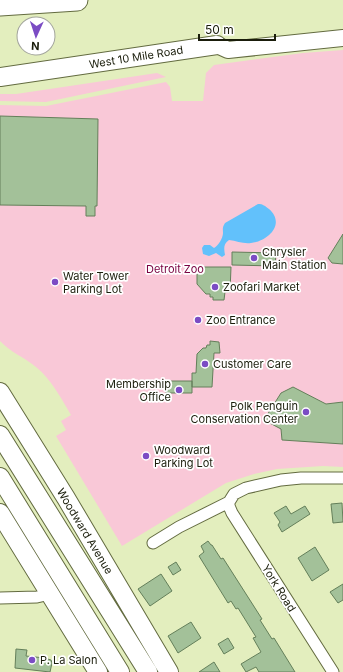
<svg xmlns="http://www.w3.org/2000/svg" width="343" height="672" font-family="Inter,sans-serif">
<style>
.green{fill:#f9c8d7}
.water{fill:#62c1fb}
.building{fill:#a3c199;stroke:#647f5a}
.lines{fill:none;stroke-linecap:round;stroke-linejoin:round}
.street-casing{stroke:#636b40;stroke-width:13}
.secondary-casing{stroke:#636b40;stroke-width:18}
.primary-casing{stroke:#636b40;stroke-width:20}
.highway-casing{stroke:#636b40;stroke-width:23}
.street{stroke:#fff;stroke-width:11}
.secondary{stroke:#fff;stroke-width:16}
.primary{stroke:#fff;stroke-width:18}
.highway{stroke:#fff;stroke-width:21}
.poi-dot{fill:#7b4cc4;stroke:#fff;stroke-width:1.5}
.labels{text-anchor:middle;stroke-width:3.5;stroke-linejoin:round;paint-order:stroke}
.street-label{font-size:11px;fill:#1a1d0b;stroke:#fff}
.poi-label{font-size:11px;fill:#1a1d0b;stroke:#fff;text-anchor:start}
.park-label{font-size:11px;fill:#780040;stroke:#fff}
</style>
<rect width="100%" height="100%" fill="#e3eebe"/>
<path class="green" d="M 343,50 L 343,467 L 323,466 L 277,469 L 254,474 L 226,483 L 122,546 L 56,436 L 66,430 L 61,421 L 71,415 C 61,398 51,379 36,367 C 24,357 10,352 0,341 L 0,105 L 46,106 L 166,82 L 170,87 L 172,101 L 203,101 L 206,73 L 214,65 L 303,53 Z
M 157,73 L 166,77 L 46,102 L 0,101 L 0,94 L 16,94 Z"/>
<path class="water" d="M 258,204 C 263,204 265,206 269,209 C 286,224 268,241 251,243 C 243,244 237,241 229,240 C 223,244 224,249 225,255 L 222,257 L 216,253 L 209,256 L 203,254 L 202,248 L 204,245 L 210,245 L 214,248 C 218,246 223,238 223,233 C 223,229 222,228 225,223 Z"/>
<path class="building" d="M 0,116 L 98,119 L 97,206 L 95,206 L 95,216 L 86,216 L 86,206 L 0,205 Z
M 343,234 L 343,264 L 332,263 L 328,258 Z
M 232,252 L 276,253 L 275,266 L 232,265 Z
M 197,267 L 231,267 L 230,292 L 225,292 L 224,300 L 213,300 L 213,297 L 210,297 L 210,294 L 206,294 L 197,284 Z
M 210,341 L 219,342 L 220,353 L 214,353 L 212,387 L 192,387 L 192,373 L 196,373 L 197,354 L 203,348 L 206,348 L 207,345 L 210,345 Z
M 166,381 L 192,381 L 192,393 L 166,393 Z
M 293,387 L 326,404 L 343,402 L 343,444 L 282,440 L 281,429 L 264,420 L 281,393 Z
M 342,503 L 343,522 L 333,523 L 331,504 Z
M 286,506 L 291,514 L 305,506 L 310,514 L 282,532 L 278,525 L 280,522 L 274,513 Z
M 208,541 L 211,545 L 212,545 L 221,559 L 223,558 L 262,619 L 260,620 L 272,639 L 274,638 L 295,672 L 259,672 L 256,667 L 246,672 L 241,664 L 261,652 L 253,638 L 256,637 L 238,608 L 236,609 L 231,601 L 228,603 L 199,556 L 204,552 L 201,546 Z
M 315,547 L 329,570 L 312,581 L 298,558 Z
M 176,562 L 181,570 L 173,575 L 168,567 Z
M 161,574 L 172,591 L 150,606 L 138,589 Z
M 343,584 L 343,600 L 338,603 L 330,592 Z
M 191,622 L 201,638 L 178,653 L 168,636 Z
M 228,638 L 234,648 L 224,654 L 218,644 Z
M 16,649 L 27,650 L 26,656 L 45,658 L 51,660 L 52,663 L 50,672 L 15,668 Z
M 214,662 L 220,672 L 199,672 Z"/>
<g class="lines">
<g class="street-casing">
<path id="street" d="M 229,502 L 229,506 L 232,513 L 333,672
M 153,543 L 179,527 L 229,502 L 234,494 L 246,488 L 281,480 L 301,478 L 343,478
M 0,598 L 37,597 L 50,594"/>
</g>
<g class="secondary-casing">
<path id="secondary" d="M 217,45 L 228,50 L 343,38"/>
</g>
<g class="primary-casing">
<path id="primary" d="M 0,77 L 217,45
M 0,392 L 66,498 L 169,672
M 0,435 L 148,672
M 0,477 L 120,672
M 0,513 L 98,672"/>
</g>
<g class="highway-casing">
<path id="highway" d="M 0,5 L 77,0"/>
</g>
<use href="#street" class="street"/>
<use href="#secondary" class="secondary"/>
<use href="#primary" class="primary"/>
<use href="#highway" class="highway"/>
</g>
<g class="poi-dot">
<circle cx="254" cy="258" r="4"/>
<circle cx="55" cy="282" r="4"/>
<circle cx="215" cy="287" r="4"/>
<circle cx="198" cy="320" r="4"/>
<circle cx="205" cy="364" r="4"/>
<circle cx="179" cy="390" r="4"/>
<circle cx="306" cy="412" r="4"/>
<circle cx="146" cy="456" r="4"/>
<circle cx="32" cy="660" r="4"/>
</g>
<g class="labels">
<g class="street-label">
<text transform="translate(136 57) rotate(-9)" y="4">West 10 Mile Road</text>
<text transform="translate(85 531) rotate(59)" y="4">Woodward Avenue</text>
<text transform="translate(279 588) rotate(58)" y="4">York Road</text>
</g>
<g class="poi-label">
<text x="262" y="256">Chrysler<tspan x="262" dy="13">Main Station</tspan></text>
<text x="63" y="280">Water Tower<tspan x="63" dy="13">Parking Lot</tspan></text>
<text x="223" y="291">Zoofari Market</text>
<text x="206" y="324">Zoo Entrance</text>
<text x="213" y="368">Customer Care</text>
<text x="171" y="388" text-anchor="end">Membership<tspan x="171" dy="13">Office</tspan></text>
<text x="298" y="410" text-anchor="end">Polk Penguin<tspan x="298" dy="13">Conservation Center</tspan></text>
<text x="154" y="454">Woodward<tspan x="154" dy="13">Parking Lot</tspan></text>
<text x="40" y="664">P. La Salon</text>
</g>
<g class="park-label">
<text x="175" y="273">Detroit Zoo</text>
</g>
</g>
<g transform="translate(36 36) rotate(183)"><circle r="19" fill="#ffffff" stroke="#a3a59d"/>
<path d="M0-3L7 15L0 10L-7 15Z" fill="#7b4cc4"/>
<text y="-6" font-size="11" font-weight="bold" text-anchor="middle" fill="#1a1d0b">N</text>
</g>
<path d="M199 34v6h76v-6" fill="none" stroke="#1a1d0b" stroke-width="2"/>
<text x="205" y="34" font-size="12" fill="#1a1d0b" stroke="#ffffff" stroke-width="3" paint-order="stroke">50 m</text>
</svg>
